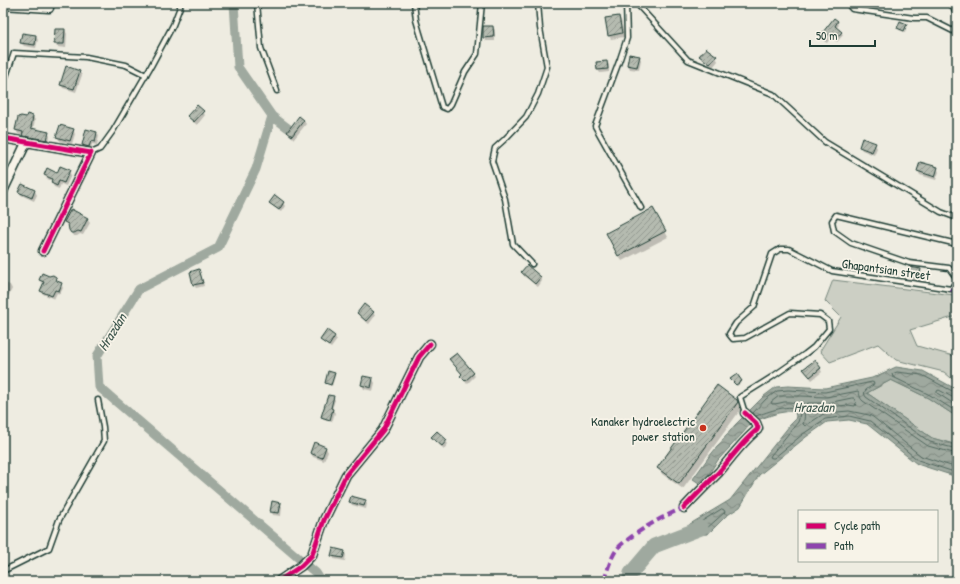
<svg xmlns="http://www.w3.org/2000/svg" width="960" height="584" font-family="'Patrick Hand',sans-serif">
<style>
.grass{fill:#cccfc4;stroke:#76867c}
.water{fill:url(#water-waves);stroke:#6c7e74}
.shadow{fill:#0003}
.lines{fill:none;stroke-linecap:round;stroke-linejoin:round}
.shore{stroke:#52685f;stroke-width:1}
.canal{stroke:#9fa99f;stroke-width:9}
.river{stroke:#9fa99f;stroke-width:15}
.building{fill:url(#building-hatch);stroke:#1f3d34}
.lane-casing{stroke:#1f3d34;stroke-width:7}
.street-casing{stroke:#1f3d34;stroke-width:11}
.lane{stroke:#f7f3e8;stroke-width:4}
.street{stroke:#f7f3e8;stroke-width:8}
.quiet{stroke:#8e44ad;stroke-width:4;stroke-dasharray:8 4;stroke-linecap:butt}
.cycleway-casing{stroke:#f7f3e8;stroke-width:8}
.cycleway{stroke:#d6006c;stroke-width:5}
.poi-dot{fill:#c8321e;stroke:#f7f3e8;stroke-width:1.5}
.labels{text-anchor:middle;stroke-width:3.5;stroke-linejoin:round;paint-order:stroke}
.street-label{font-size:13px;fill:#1f3d34;stroke:#f7f3e8}
.poi-label{font-size:13px;fill:#1f3d34;stroke:#f7f3e8;text-anchor:end}
.water-label{font-size:14px;font-style:italic;fill:#3f584f;stroke:#f7f3e8}
</style>
<defs>
<pattern id="water-waves" width="16" height="10" patternUnits="userSpaceOnUse"><rect width="16" height="10" fill="#9fa99f"/><path d="M0 5q4-4 8 0t8 0" fill="none" stroke="#818b82"/></pattern>
<pattern id="building-hatch" width="6" height="6" patternUnits="userSpaceOnUse"><rect width="6" height="6" fill="#b5bbb0"/><path d="M-1 1l2-2M0 6l6-6M5 7l2-2" fill="none" stroke="#939990"/></pattern>
</defs>
<rect width="100%" height="100%" fill="#eeece1"/>
<filter id="ink" filterUnits="userSpaceOnUse"><feTurbulence type="fractalNoise" baseFrequency=".025" numOctaves="2"/><feDisplacementMap in="SourceGraphic" scale="8" xChannelSelector="R" yChannelSelector="G"/><feConvolveMatrix kernelMatrix="1 2 1 2 8 2 1 2 1" color-interpolation-filters="sRGB"/></filter>
<g filter="url(#ink)">
<path class="grass" d="M 833,280 L 954,295 L 957,297 L 957,318 L 953,317 L 910,330 L 917,346 L 957,357 L 957,383 L 944,372 L 896,360 L 878,344 L 830,362 L 820,351 L 841,317 L 825,301 Z
M 891,380 L 928,398 L 957,417 L 957,445 L 932,438 L 867,393 Z"/>
<path class="water" d="M 896,367 L 923,371 L 954,388 L 957,390 L 957,417 L 928,398 L 891,380 L 867,393 L 932,438 L 957,445 L 957,477 L 917,464 L 867,424 L 849,420 L 827,422 L 806,437 L 759,475 L 740,507 L 726,516 L 708,534 L 683,535 L 690,524 L 730,500 L 790,425 L 795,420 L 796,416 L 795,413 L 791,411 L 778,413 L 757,420 L 748,427 L 742,434 L 718,460 L 708,475 L 699,483 L 693,479 L 708,458 L 735,425 L 764,396 L 776,387 L 788,386 L 825,388 L 872,378 Z"/>
<path class="shadow" d="M 421,3 L 428,3 L 429,5 L 422,5 Z
M 493,3 L 505,3 L 505,5 L 495,5 Z
M 619,17 L 621,20 L 624,37 L 611,39 L 609,36 Z
M 3,18 L 5,18 L 7,22 L 5,34 L 3,34 Z
M 837,21 L 839,25 L 836,28 L 841,32 L 843,35 L 837,42 L 831,37 L 827,43 L 822,40 L 820,37 Z
M 906,25 L 907,26 L 905,32 L 899,30 L 898,28 Z
M 493,27 L 495,30 L 495,41 L 486,41 L 484,37 Z
M 65,30 L 67,34 L 66,48 L 57,47 L 55,44 Z
M 36,36 L 38,40 L 36,48 L 24,46 L 21,43 Z
M 639,56 L 641,60 L 639,70 L 630,69 L 628,65 Z
M 700,56 L 716,57 L 718,61 L 713,67 L 702,59 Z
M 607,62 L 609,65 L 609,72 L 600,73 L 598,70 Z
M 79,72 L 82,75 L 76,92 L 63,88 L 61,85 Z
M 203,112 L 205,115 L 197,125 L 190,119 L 188,116 Z
M 33,117 L 35,120 L 33,129 L 48,133 L 50,136 L 49,143 L 25,139 L 22,135 L 18,134 L 16,130 L 27,119 Z
M 299,118 L 304,121 L 306,124 L 294,139 L 290,135 L 288,132 Z
M 73,130 L 75,134 L 72,144 L 60,141 L 57,137 Z
M 96,132 L 99,136 L 97,145 L 92,144 L 91,150 L 85,148 L 83,145 Z
M 875,144 L 877,148 L 874,155 L 862,150 L 860,146 Z
M 937,168 L 939,172 L 936,180 L 920,175 L 918,171 Z
M 69,171 L 71,175 L 66,186 L 61,184 L 59,189 L 54,187 L 52,183 L 53,181 L 47,179 L 45,175 L 57,174 Z
M 22,185 L 35,191 L 37,195 L 34,201 L 21,195 L 19,191 Z
M 271,203 L 283,203 L 285,206 L 281,212 L 273,206 Z
M 653,209 L 668,237 L 622,261 L 607,233 Z
M 87,219 L 90,223 L 83,235 L 80,234 L 77,236 L 74,236 L 73,234 L 70,226 L 67,225 L 65,222 Z
M 920,270 L 922,274 L 921,281 L 910,279 L 908,275 Z
M 199,271 L 201,274 L 204,286 L 196,288 L 194,285 L 191,272 Z
M 522,272 L 540,277 L 542,281 L 538,287 L 524,276 Z
M 49,277 L 56,277 L 58,283 L 61,284 L 63,288 L 60,294 L 57,293 L 54,299 L 43,294 L 41,291 L 44,284 L 42,283 L 40,280 Z
M 3,282 L 10,285 L 12,289 L 4,305 L 3,305 Z
M 373,312 L 375,316 L 369,324 L 360,317 L 358,313 Z
M 335,337 L 337,340 L 331,348 L 324,343 L 322,340 Z
M 820,368 L 822,372 L 812,380 L 804,370 Z
M 473,373 L 475,376 L 467,384 L 461,376 L 463,375 Z
M 334,374 L 335,376 L 332,386 L 327,384 L 326,383 Z
M 737,375 L 742,382 L 737,386 L 732,379 Z
M 373,379 L 375,383 L 373,391 L 364,389 L 362,385 Z
M 333,397 L 335,400 L 332,409 L 335,413 L 332,422 L 324,420 L 322,417 Z
M 736,400 L 741,409 L 683,489 L 662,474 L 659,468 Z
M 433,437 L 446,441 L 448,444 L 444,449 L 435,441 Z
M 315,444 L 326,448 L 328,452 L 324,461 L 313,457 L 311,453 Z
M 365,500 L 367,504 L 366,509 L 352,505 L 350,502 Z
M 280,503 L 282,507 L 281,516 L 273,515 L 271,511 Z
M 344,551 L 346,555 L 345,561 L 334,559 L 332,555 Z
M 955,552 L 957,552 L 957,567 L 955,564 Z"/>
<g class="lines">
<path class="shore" d="M 957,393 L 954,392 L 922,375 L 897,372 L 892,374 L 893,377 L 930,395 L 957,412
M 852,398 L 854,398 L 856,403 L 855,406 L 848,405 L 829,407 L 827,406 L 829,403 Z
M 957,398 L 952,397 L 939,390 L 937,391 L 937,393 L 957,406
M 808,403 L 824,403 L 826,406 C 825,407 814,413 812,413 L 810,412 L 807,405 Z
M 753,413 L 766,399 L 777,391 L 788,390 L 825,392 L 872,382 L 874,383 L 873,385 C 869,388 861,391 866,397 L 930,442 L 957,449
M 756,416 C 765,413 808,395 798,422 L 771,455 L 770,457 L 772,458 L 774,458 L 803,434 L 825,419 L 849,416 L 870,421 L 918,460 L 957,473
M 957,454 L 928,446 L 863,401 C 859,398 860,393 858,391 L 826,397 L 801,396 L 779,396 L 771,402 L 772,404 C 776,404 780,403 784,402 C 800,401 808,409 803,424 L 805,426 L 825,413 L 849,411 L 869,415 L 873,417 L 921,456 L 957,468
M 722,509 L 724,510 L 725,512 L 706,529 L 694,530 L 692,530 L 693,527 Z"/>
<path class="canal" d="M 234,3 L 238,67 L 272,116 L 288,128
M 272,116 L 256,169 L 218,248 L 139,289 L 97,356 L 99,387 L 316,573 L 321,581"/>
<path class="river" d="M 629,581 L 631,573 L 654,546 L 701,528"/>
</g>
<path class="building" d="M 619,16 L 622,33 L 608,36 L 605,18 Z
M 834,18 L 838,21 L 835,26 L 842,32 L 835,40 L 829,34 L 825,40 L 819,37 Z
M 900,21 L 907,24 L 904,31 L 897,28 Z
M 483,26 L 493,26 L 494,37 L 483,38 Z
M 55,29 L 65,29 L 64,44 L 54,44 Z
M 22,33 L 36,35 L 35,45 L 20,43 Z
M 706,48 L 717,56 L 710,64 L 699,56 Z
M 629,54 L 640,56 L 637,67 L 627,65 Z
M 607,61 L 608,69 L 597,70 L 596,62 Z
M 66,66 L 80,71 L 74,89 L 60,85 Z
M 197,105 L 204,111 L 194,122 L 187,116 Z
M 27,114 L 33,116 L 31,128 L 49,132 L 47,140 L 22,136 L 23,132 L 15,130 L 18,117 L 21,116 L 26,117 Z
M 299,116 L 304,120 L 292,136 L 287,132 Z
M 60,125 L 74,129 L 70,141 L 56,137 Z
M 86,129 L 97,132 L 95,142 L 91,141 L 89,147 L 82,145 Z
M 862,138 L 876,143 L 872,152 L 859,147 Z
M 920,162 L 938,167 L 935,177 L 917,171 Z
M 60,166 L 70,170 L 64,183 L 59,181 L 57,186 L 51,183 L 52,179 L 44,175 L 47,168 L 57,173 Z
M 22,184 L 35,190 L 32,198 L 18,192 Z
M 275,195 L 284,202 L 279,210 L 269,203 Z
M 653,208 L 666,231 L 618,256 L 606,233 Z
M 71,209 L 88,218 L 81,232 L 78,231 L 74,233 L 71,233 L 69,230 L 68,224 L 64,222 Z
M 527,265 L 541,277 L 535,284 L 521,272 Z
M 909,267 L 921,269 L 919,278 L 907,276 Z
M 199,269 L 203,283 L 193,285 L 190,272 Z
M 42,273 L 49,276 L 53,275 L 56,277 L 57,281 L 62,283 L 59,291 L 55,290 L 52,296 L 40,291 L 44,282 L 39,280 Z
M 364,304 L 374,312 L 366,321 L 357,313 Z
M 327,330 L 335,336 L 329,346 L 320,340 Z
M 457,353 L 474,373 L 465,381 L 460,376 L 462,374 L 449,359 Z
M 815,360 L 821,368 L 810,377 L 803,369 Z
M 328,371 L 335,373 L 331,385 L 325,383 Z
M 737,374 L 742,381 L 736,385 L 730,379 Z
M 363,376 L 373,378 L 371,388 L 361,385 Z
M 717,385 L 737,400 L 738,402 L 679,484 L 657,468 Z
M 328,395 L 334,396 L 331,408 L 333,409 L 330,420 L 321,417 Z
M 437,431 L 447,440 L 442,446 L 431,437 Z
M 314,442 L 326,447 L 322,458 L 310,453 Z
M 351,496 L 366,500 L 364,506 L 349,502 Z
M 272,501 L 281,503 L 279,513 L 270,512 Z
M 333,548 L 345,551 L 343,558 L 331,556 Z"/>
<g class="lines">
<g class="lane-casing">
<path id="lane" d="M 257,3 L 261,48 L 277,91
M 414,3 L 416,20 L 442,107 L 447,109 L 451,104 L 465,72 L 477,54 L 482,3
M 626,3 L 627,38 L 620,59 L 595,126 L 641,208
M 636,3 L 688,60 L 773,94 L 825,142 L 941,212 L 957,218
M 847,3 L 852,9 L 914,18 L 927,18 L 953,31 L 957,29
M 951,3 L 955,12
M 3,85 L 14,53 L 86,57 L 126,65 L 146,75
M 91,153 L 100,149 L 113,131 L 151,66 L 173,25 L 180,7 L 180,3
M 957,244 L 836,215 L 832,221 L 834,231 L 851,243 L 909,263 L 949,268 L 957,279
M 532,264 L 513,244 L 505,199 L 492,161 L 495,148 L 505,139 L 526,117 L 538,94 L 547,67 L 540,28 L 538,3
M 745,413 L 740,397 L 772,377 L 805,354 L 814,347 L 829,329 L 828,321 L 820,315 L 790,313 L 745,338 L 733,339 L 729,334 L 736,323 L 754,307 L 772,254 L 780,249 L 789,249 L 832,271 L 951,289 L 957,280
M 3,571 L 49,548 L 59,520 L 104,441 L 103,427 L 98,400"/>
</g>
<g class="street-casing">
<path id="street" d="M 3,5 L 49,8
M 3,138 L 91,153 L 43,251
M 3,191 L 26,143
M 684,508 C 695,496 707,484 719,472 C 731,458 742,442 757,430 L 758,428 L 756,423 L 745,413
M 279,581 L 301,566 L 312,555 L 324,520 L 346,475 L 383,430 L 419,357 L 430,344"/>
</g>
<use href="#lane" class="lane"/>
<use href="#street" class="street"/>
<path class="quiet" d="M 951,289 L 957,293
M 604,581 C 607,571 611,557 617,549 C 621,544 627,540 631,537 C 648,525 665,515 684,508"/>
<g class="cycleway-casing">
<path id="cycleway" d="M 3,138 L 91,153 L 43,251
M 684,508 C 695,496 707,484 719,472 C 731,458 742,442 757,430 L 758,428 L 756,423 L 745,413
M 279,581 L 301,566 L 312,555 L 324,520 L 346,475 L 383,430 L 419,357 L 430,344"/>
</g>
<use href="#cycleway" class="cycleway"/>
</g>
</g>
<circle class="poi-dot" cx="703" cy="428" r="4"/>
<g class="labels">
<g class="street-label">
<text transform="translate(886 269) rotate(8)" y="5">Ghapantsian street</text>
</g>
<g class="poi-label">
<text x="695" y="426">Kanaker hydroelectric<tspan x="695" dy="15">power station</tspan></text>
</g>
<g class="water-label">
<text transform="translate(112 332) rotate(-58)" y="5">Hrazdan</text>
<text x="814" y="412">Hrazdan</text>
</g>
</g>
<rect width="960" height="584" fill="none" stroke="#f7f3e8" stroke-width="16"/>
<rect x="8" y="8" width="944" height="568" fill="none" stroke="#1f3d34" stroke-width="1.5" filter="url(#ink)"/>
<rect x="798" y="510" width="140" height="52" fill="#f7f3e8" stroke="#a1aaa0"/>
<rect x="806" y="523" width="20" height="6" fill="#d6006c" stroke="#a1aaa0"/>
<text x="834" y="530" font-size="12" fill="#1f3d34">Cycle path</text>
<rect x="806" y="543" width="20" height="6" fill="#8e44ad" stroke="#a1aaa0"/>
<text x="834" y="550" font-size="12" fill="#1f3d34">Path</text>
<path d="M810 40v6h65v-6" fill="none" stroke="#1f3d34" stroke-width="2"/>
<text x="816" y="40" font-size="12" fill="#1f3d34" stroke="#f7f3e8" stroke-width="3" paint-order="stroke">50 m</text>
</svg>
